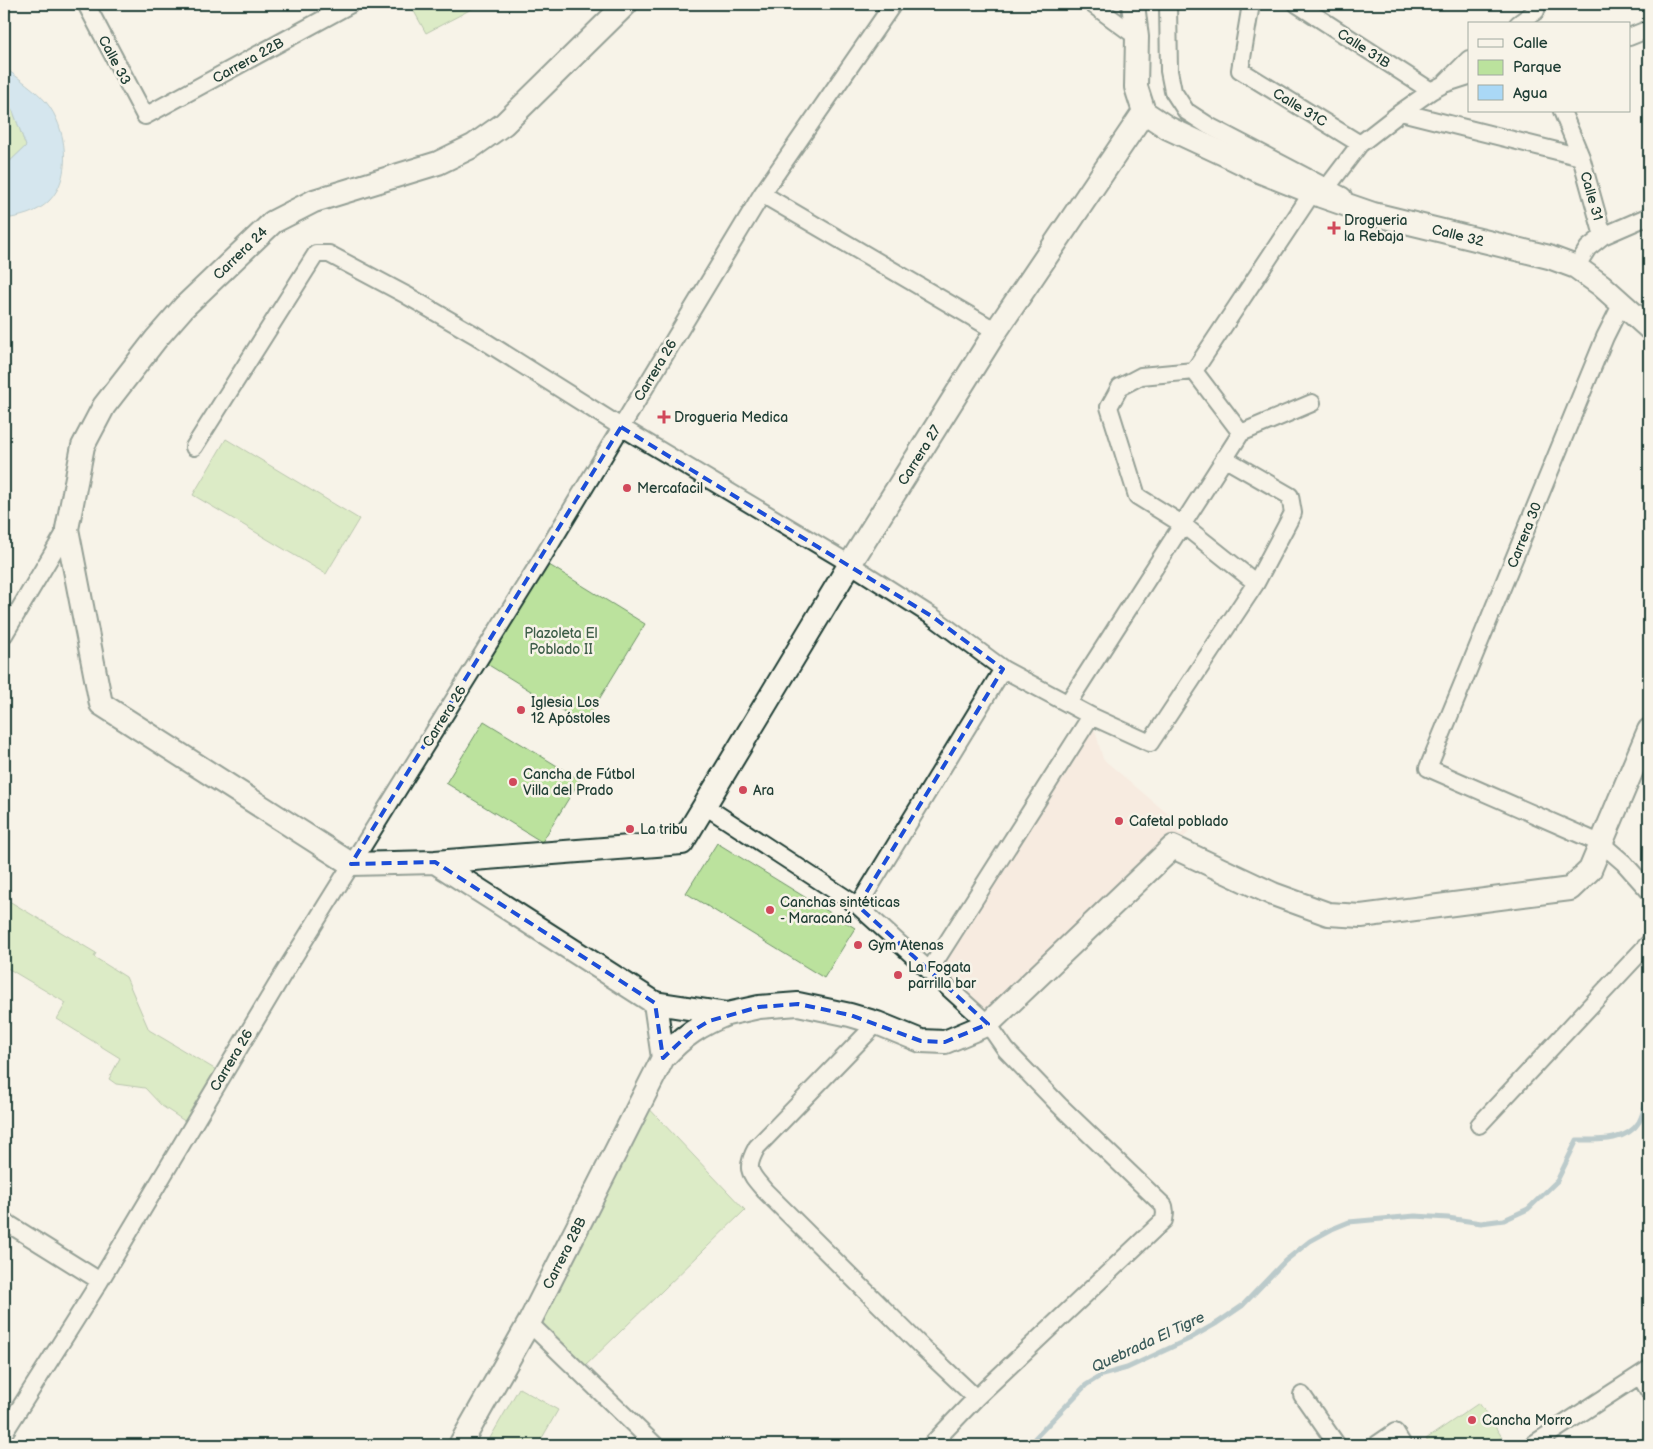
<svg xmlns="http://www.w3.org/2000/svg" width="1653" height="1449" font-family="'Balsamiq Sans',sans-serif">
<style>
.built{fill:#f6e2d7}
.green{fill:#bbe29d;stroke:#6d9068}
.water{fill:#aad8f6;stroke:#729aa8}
.lines{fill:none;stroke-linecap:round;stroke-linejoin:round}
.stream{stroke:#729aa8;stroke-width:5}
.street-casing{stroke:#1f3d34;stroke-width:20}
.secondary-casing{stroke:#1f3d34;stroke-width:26}
.street{stroke:#f7f3e8;stroke-width:16}
.secondary{stroke:#f7f3e8;stroke-width:22}
.marked{fill:none;stroke:#1d4ed8;stroke-width:4;stroke-dasharray:10 6;stroke-linejoin:round}
.poi-dot{fill:#d1495b;stroke:#f7f3e8;stroke-width:2}
.labels{text-anchor:middle;stroke-width:5;stroke-linejoin:round;paint-order:stroke}
.street-label{font-size:14px;fill:#1f3d34;stroke:#f7f3e8}
.poi-label{font-size:14px;fill:#1f3d34;stroke:#f7f3e8;text-anchor:start}
.park-label{font-size:14px;fill:#3e5e49;stroke:#f7f3e8}
.water-label{font-size:15px;font-style:italic;fill:#3b5c5b;stroke:#f7f3e8}
</style>
<rect width="100%" height="100%" fill="#f7f3e8"/>
<filter id="ink" filterUnits="userSpaceOnUse"><feTurbulence type="fractalNoise" baseFrequency=".02" numOctaves="2"/><feDisplacementMap in="SourceGraphic" scale="10" xChannelSelector="R" yChannelSelector="G"/><feConvolveMatrix kernelMatrix="1 2 1 2 8 2 1 2 1" color-interpolation-filters="sRGB"/></filter>
<g filter="url(#ink)">
<path class="built" d="M 1091,716 L 1103,759 L 1189,832 L 988,1024 L 929,971 Z"/>
<path class="green" d="M 410,4 L 481,4 L 426,33 Z
M 4,98 L 13,111 L 26,146 L 4,167 Z
M 226,439 L 359,519 L 326,574 L 193,495 Z
M 541,560 L 645,624 L 584,724 L 479,659 Z
M 484,721 L 580,780 L 542,842 L 446,783 Z
M 717,843 L 855,928 L 824,978 L 686,893 Z
M 4,898 L 96,953 L 94,957 L 126,977 L 149,1030 L 223,1074 L 192,1126 L 162,1106 L 145,1088 L 116,1084 L 109,1079 L 120,1058 L 57,1019 L 66,1003 L 4,966 Z
M 642,1101 L 745,1210 L 579,1372 L 529,1323 Z
M 519,1388 L 558,1410 L 538,1445 L 486,1445 Z
M 1479,1403 L 1502,1437 L 1489,1445 L 1430,1445 L 1426,1439 Z"/>
<path class="water" d="M 4,63 L 5,68 C 18,78 36,90 46,102 C 67,127 73,177 49,201 C 37,213 20,217 4,219 L 4,167 L 26,146 L 13,111 L 4,98 Z"/>
<g class="lines">
<path class="stream" d="M 1649,1045 L 1649,1081
M 1030,1445 L 1035,1438 L 1086,1385 L 1102,1375 L 1127,1368 L 1189,1339 L 1217,1323 L 1242,1306 L 1285,1261 L 1310,1241 L 1332,1229 L 1349,1222 L 1415,1216 L 1448,1218 L 1481,1223 L 1504,1220 L 1528,1209 L 1557,1181 L 1577,1140 C 1597,1140 1627,1142 1639,1122 C 1644,1113 1646,1101 1649,1092"/>
<g class="street-casing">
<path id="street" d="M 86,4 L 145,116 L 351,4
M 1092,4 L 1137,37
M 1168,4 L 1169,71 L 1173,91 L 1186,111 L 1209,126 L 1343,196
M 1251,4 L 1240,70 L 1360,144
M 1297,4 L 1431,91
M 1518,24 L 1536,11
M 1629,37 L 1649,29
M 1446,82 L 1469,59
M 1562,111 L 1581,157 L 1603,236
M 1401,112 L 1581,157
M 762,194 L 996,331
M 1322,194 L 1360,144 L 1401,112 L 1431,91 L 1444,84 L 1469,76
M 1576,267 L 1588,248 L 1603,236 L 1649,216
M 1622,303 L 1605,337 L 1428,768 L 1602,844 L 1624,863 L 1649,891
M 1194,371 L 1141,376 L 1120,387 L 1109,407 L 1137,496 L 1182,524 L 1256,583
M 1194,371 L 1312,193
M 1194,371 L 1241,433
M 194,447 L 316,254 L 329,254 L 406,295 L 475,335 L 621,427 L 850,564 L 933,617 L 1003,669 L 1091,716 L 1150,743 L 1256,583 L 1293,513 L 1290,496 L 1224,458
M 4,635 L 67,529
M 1068,703 L 1241,433 L 1312,403
M 705,806 L 858,906 L 988,1024 L 1006,1050 L 1059,1105 L 1164,1206 L 1165,1213 L 1164,1220 L 976,1398 L 931,1445
M 858,906 L 1003,669
M 929,971 L 1091,716
M 877,1023 L 757,1147 C 744,1170 750,1173 765,1191 L 923,1348 L 976,1398
M 1479,1125 L 1649,943
M 4,1221 L 100,1281
M 529,1323 L 655,1445
M 1640,1376 L 1649,1391
M 1302,1395 L 1337,1445
M 4,1433 L 100,1281 L 282,976 L 541,560 L 762,194 L 893,4
M 1376,1445 L 1395,1432 L 1403,1445
M 1532,1445 L 1649,1369"/>
</g>
<g class="secondary-casing">
<path id="secondary" d="M 626,4 L 504,124 L 473,146 L 438,163 L 314,201 L 273,222 L 184,307 L 156,339 L 104,406 L 83,446 L 67,529 L 101,704 L 351,864 L 435,862 L 682,843 L 850,564 L 996,331 L 1144,112
M 1133,4 L 1137,37 L 1136,87 L 1144,112
M 1144,112 L 1168,128 L 1226,155 L 1261,172 L 1321,196 L 1373,214 L 1549,257 L 1576,267 L 1601,285 L 1649,328
M 435,862 L 655,1003 L 727,1014 L 759,1007 L 798,1004 L 850,1015 L 877,1023 L 921,1041 L 945,1042 L 988,1024 L 1173,847 L 1273,894 L 1328,914 L 1361,916 L 1570,889 L 1590,870 L 1649,730
M 655,1003 L 663,1058
M 460,1445 L 529,1323 L 663,1058 C 683,1036 700,1025 727,1014"/>
</g>
<use href="#street" class="street"/>
<use href="#secondary" class="secondary"/>
</g>
</g>
<path d="M0 0H1653V1449H0ZM 621,427 L 933,617 L 1003,669 L 858,906 L 988,1024 L 945,1042 L 921,1041 L 850,1015 L 798,1004 L 759,1007 L 709,1021 L 691,1032 L 663,1058 L 655,1003 L 435,862 L 351,864 Z" fill="#f7f3e8" fill-opacity=".55" fill-rule="evenodd"/>
<path class="marked" d="M 621,427 L 933,617 L 1003,669 L 858,906 L 988,1024 L 945,1042 L 921,1041 L 850,1015 L 798,1004 L 759,1007 L 709,1021 L 691,1032 L 663,1058 L 655,1003 L 435,862 L 351,864 Z"/>
<g class="poi-dot">
<path d="M1331.5 220.5h5v5h5v5h-5v5h-5v-5h-5v-5h5z"/>
<path d="M661.5 409.5h5v5h5v5h-5v5h-5v-5h-5v-5h5z"/>
<circle cx="627" cy="488" r="5"/>
<circle cx="521" cy="710" r="5"/>
<circle cx="513" cy="782" r="5"/>
<circle cx="743" cy="790" r="5"/>
<circle cx="1119" cy="821" r="5"/>
<circle cx="630" cy="829" r="5"/>
<circle cx="770" cy="910" r="5"/>
<circle cx="858" cy="945" r="5"/>
<circle cx="898" cy="975" r="5"/>
<circle cx="1472" cy="1420" r="5"/>
</g>
<g class="labels">
<g class="street-label">
<text transform="translate(1364 48) rotate(33)" y="5">Calle 31B</text>
<text transform="translate(115 60) rotate(62)" y="5">Calle 33</text>
<text transform="translate(248 60) rotate(-29)" y="5">Carrera 22B</text>
<text transform="translate(1300 107) rotate(31)" y="5">Calle 31C</text>
<text transform="translate(1592 196) rotate(74)" y="5">Calle 31</text>
<text transform="translate(1458 235) rotate(14)" y="5">Calle 32</text>
<text transform="translate(240 253) rotate(-44)" y="5">Carrera 24</text>
<text transform="translate(655 370) rotate(-59)" y="5">Carrera 26</text>
<text transform="translate(919 455) rotate(-58)" y="5">Carrera 27</text>
<text transform="translate(1524 535) rotate(-68)" y="5">Carrera 30</text>
<text transform="translate(444 716) rotate(-58)" y="5">Carrera 26</text>
<text transform="translate(231 1060) rotate(-59)" y="5">Carrera 26</text>
<text transform="translate(564 1253) rotate(-63)" y="5">Carrera 28B</text>
</g>
<g class="poi-label">
<text x="1344" y="225">Drogueria<tspan x="1344" dy="16">la Rebaja</tspan></text>
<text x="674" y="422">Drogueria Medica</text>
<text x="637" y="493">Mercafacil</text>
<text x="531" y="707">Iglesia Los<tspan x="531" dy="16">12 Apóstoles</tspan></text>
<text x="523" y="779">Cancha de Fútbol<tspan x="523" dy="16">Villa del Prado</tspan></text>
<text x="753" y="795">Ara</text>
<text x="1129" y="826">Cafetal poblado</text>
<text x="640" y="834">La tribu</text>
<text x="780" y="907">Canchas sintéticas<tspan x="780" dy="16">- Maracaná</tspan></text>
<text x="868" y="950">Gym Atenas</text>
<text x="908" y="972">La Fogata<tspan x="908" dy="16">parrilla bar</tspan></text>
<text x="1482" y="1425">Cancha Morro</text>
</g>
<g class="park-label">
<text x="561" y="638">Plazoleta El<tspan x="561" dy="16">Poblado II</tspan></text>
</g>
<g class="water-label">
<text transform="translate(1148 1342) rotate(-25)" y="5">Quebrada El Tigre</text>
</g>
</g>
<rect width="1653" height="1449" fill="none" stroke="#f7f3e8" stroke-width="20"/>
<rect x="10" y="10" width="1633" height="1429" fill="none" stroke="#1f3d34" stroke-width="2" filter="url(#ink)"/>
<rect x="1468" y="22" width="162" height="90" fill="#f7f3e8" stroke="#a1aaa0"/>
<rect x="1478" y="39" width="25" height="8" fill="#f7f3e8" stroke="#a1aaa0"/>
<text x="1513" y="48" font-size="15" fill="#1f3d34">Calle</text>
<rect x="1478" y="60" width="25" height="15" fill="#bbe29d" stroke="#a1aaa0"/>
<text x="1513" y="72" font-size="15" fill="#1f3d34">Parque</text>
<rect x="1478" y="85" width="25" height="15" fill="#aad8f6" stroke="#a1aaa0"/>
<text x="1513" y="98" font-size="15" fill="#1f3d34">Agua</text>
</svg>
